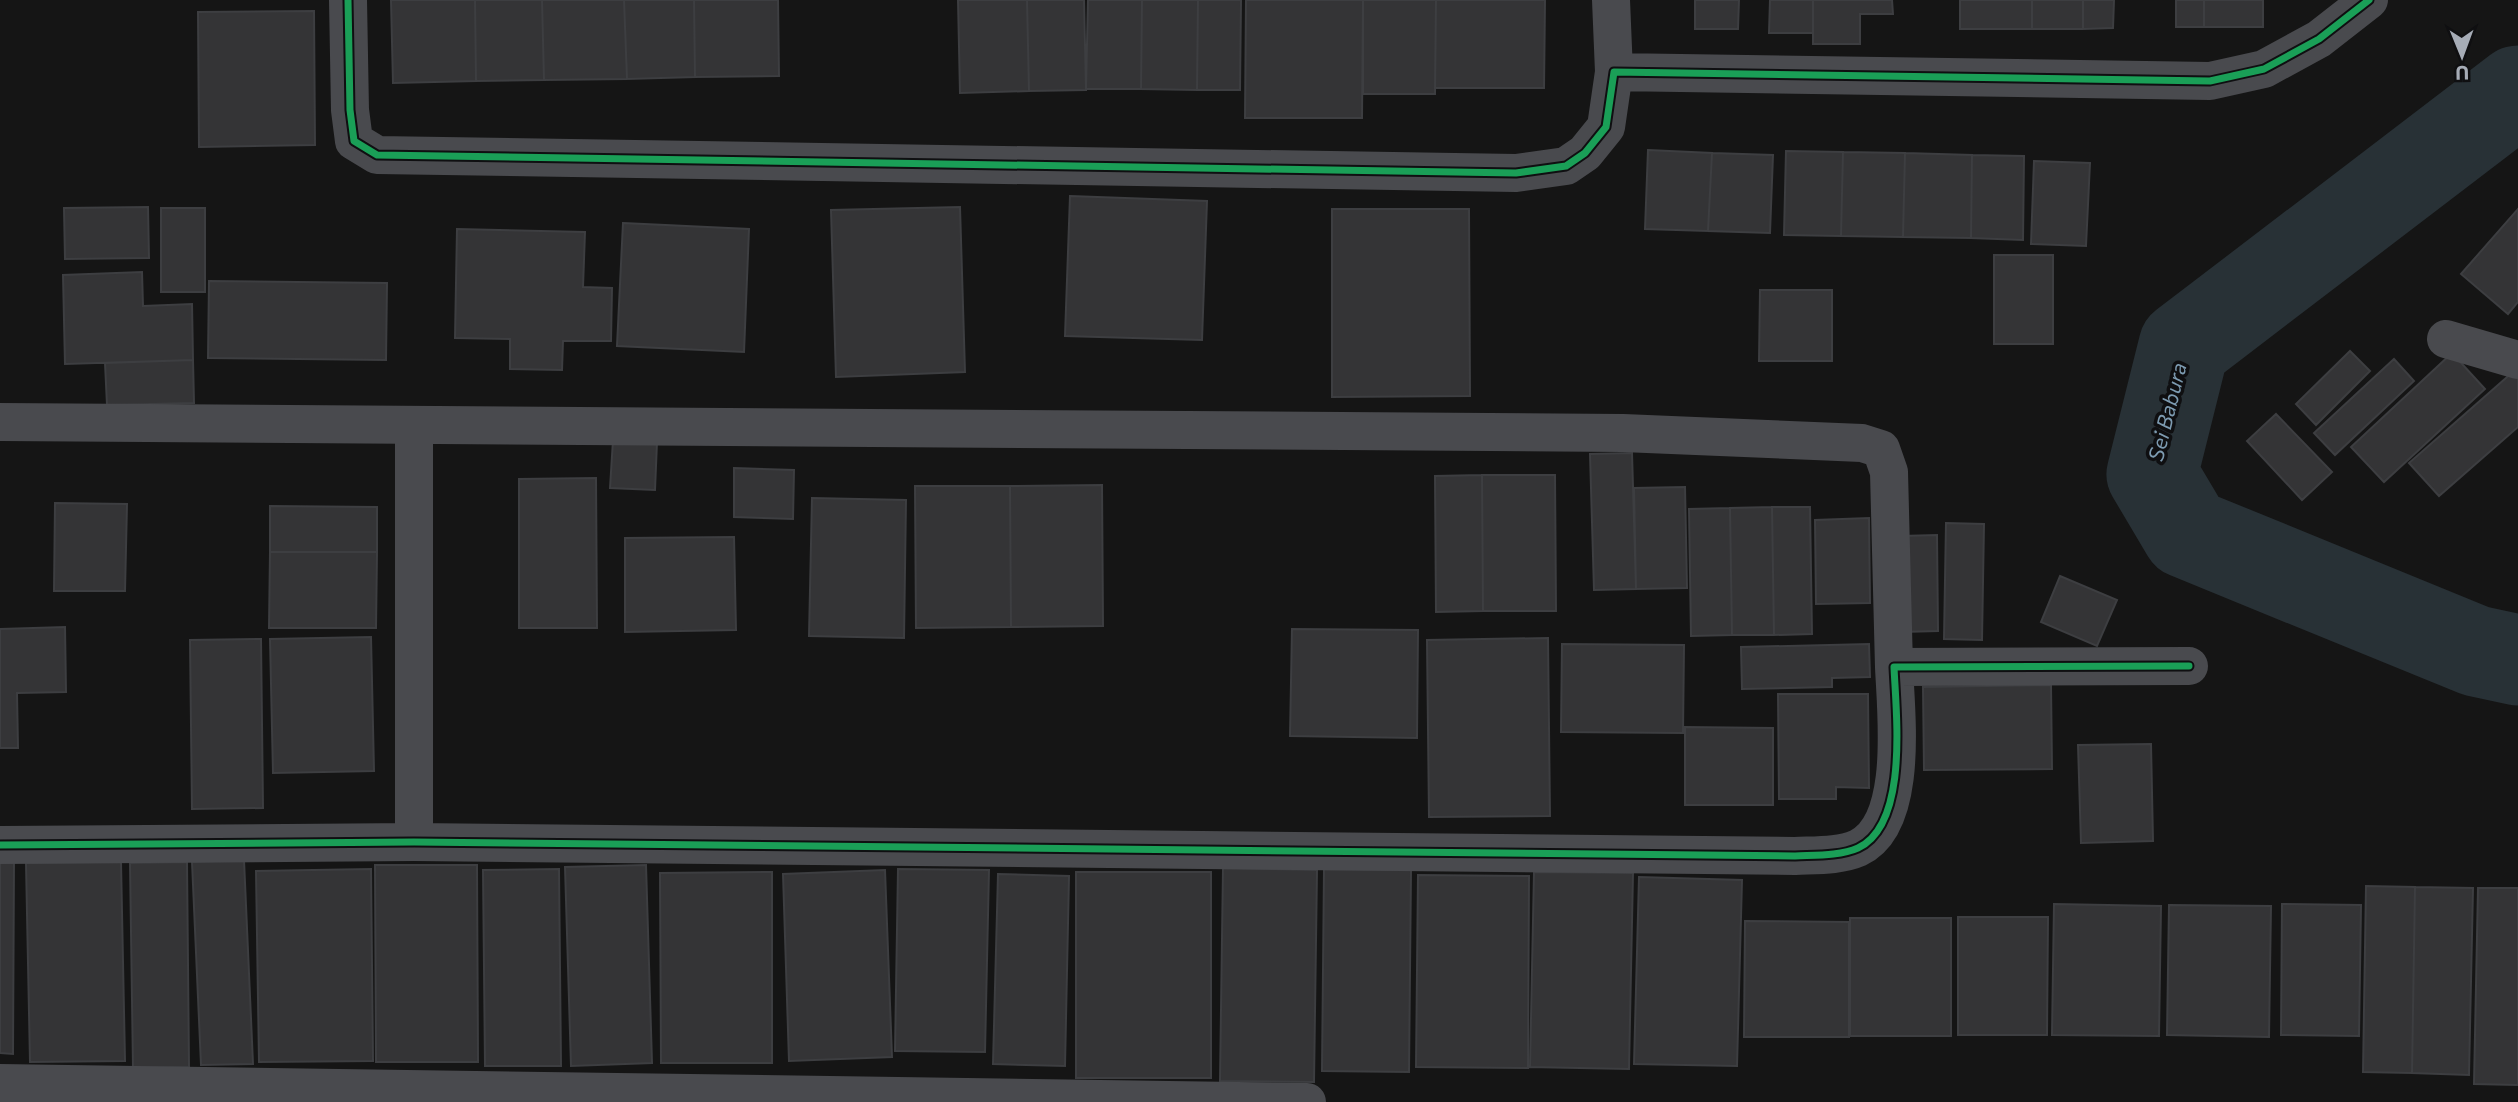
<svg xmlns="http://www.w3.org/2000/svg" width="2518" height="1102" font-family="Commissioner,sans-serif">
<style>
.lines{fill:none;stroke-linecap:round;stroke-linejoin:round}
.river{stroke:#283136;stroke-width:91}
.building{fill:#343436;stroke:#3d3e41;stroke-width:2}
.street{stroke:#494a4e;stroke-width:38}
.cycleway-casing{stroke:#0f0f11;stroke-width:11}
.cycleway{stroke:#1a9f57;stroke-width:7}
.labels{text-anchor:middle;stroke-width:7;stroke-linejoin:round;paint-order:stroke}
.water-label{font-size:21px;font-style:italic;fill:#7d9bb1;stroke:#0f0f11}
</style>
<rect width="100%" height="100%" fill="#151515"/>
<g class="lines">
<path class="river" d="M 2518,91 L 2184,346 L 2152,474 L 2187,533 L 2476,651 L 2518,660"/>
</g>
<path class="building" d="M 391,0 L 475,0 L 476,81 L 393,83 Z
M 475,0 L 542,0 L 544,80 L 476,81 Z
M 542,0 L 624,0 L 627,79 L 544,80 Z
M 624,0 L 694,0 L 695,77 L 627,79 Z
M 694,0 L 778,0 L 779,76 L 695,77 Z
M 958,0 L 1027,0 L 1029,91 L 960,93 Z
M 1027,0 L 1084,0 L 1086,90 L 1029,91 Z
M 1088,0 L 1142,0 L 1141,89 L 1086,89 Z
M 1142,0 L 1198,0 L 1197,90 L 1141,89 Z
M 1198,0 L 1241,0 L 1240,90 L 1197,90 Z
M 1246,0 L 1363,0 L 1362,118 L 1245,118 Z
M 1363,0 L 1436,0 L 1435,94 L 1363,94 Z
M 1436,0 L 1545,0 L 1544,88 L 1435,88 Z
M 1695,0 L 1739,0 L 1738,29 L 1695,29 Z
M 1770,0 L 1813,0 L 1813,33 L 1769,33 Z
M 1813,0 L 1892,0 L 1893,14 L 1860,14 L 1860,44 L 1813,44 Z
M 1960,0 L 2032,0 L 2032,29 L 1960,29 Z
M 2032,0 L 2083,0 L 2083,29 L 2032,29 Z
M 2083,0 L 2114,0 L 2113,28 L 2083,29 Z
M 2176,0 L 2204,0 L 2204,27 L 2176,27 Z
M 2204,0 L 2263,0 L 2263,27 L 2204,27 Z
M 314,11 L 315,145 L 199,147 L 198,12 Z
M 1648,150 L 1712,153 L 1708,231 L 1645,229 Z
M 1786,151 L 1843,152 L 1841,236 L 1784,235 Z
M 1843,152 L 1905,153 L 1903,237 L 1841,236 Z
M 1712,153 L 1773,155 L 1770,233 L 1708,231 Z
M 1905,153 L 1972,155 L 1971,238 L 1903,237 Z
M 1972,155 L 2024,156 L 2023,240 L 1971,238 Z
M 2034,161 L 2090,163 L 2086,246 L 2031,244 Z
M 1070,196 L 1207,201 L 1202,340 L 1065,336 Z
M 148,207 L 149,258 L 65,259 L 64,208 Z
M 960,207 L 965,372 L 836,377 L 831,210 Z
M 161,208 L 205,208 L 205,292 L 161,292 Z
M 1332,209 L 1469,209 L 1470,396 L 1332,397 Z
M 2518,209 L 2518,302 L 2508,314 L 2461,274 Z
M 623,223 L 749,229 L 744,352 L 617,346 Z
M 457,229 L 585,232 L 583,287 L 612,288 L 611,341 L 563,341 L 562,370 L 510,369 L 510,339 L 455,338 Z
M 1994,255 L 2053,255 L 2053,344 L 1994,344 Z
M 142,272 L 143,306 L 192,304 L 193,360 L 65,364 L 63,275 Z
M 209,281 L 387,283 L 386,360 L 208,358 Z
M 1760,290 L 1832,290 L 1832,361 L 1759,361 Z
M 2350,351 L 2370,371 L 2316,425 L 2296,404 Z
M 2452,353 L 2485,389 L 2384,482 L 2351,447 Z
M 2394,359 L 2414,381 L 2335,455 L 2314,433 Z
M 193,360 L 194,403 L 107,405 L 105,363 Z
M 2514,371 L 2518,376 L 2518,427 L 2439,496 L 2409,463 Z
M 2276,414 L 2332,472 L 2302,500 L 2247,441 Z
M 613,440 L 657,442 L 655,490 L 610,488 Z
M 1632,453 L 1636,589 L 1594,590 L 1590,454 Z
M 734,468 L 794,470 L 793,519 L 734,517 Z
M 1482,475 L 1555,475 L 1556,611 L 1483,611 Z
M 1482,475 L 1483,611 L 1436,612 L 1435,476 Z
M 596,478 L 597,628 L 519,628 L 519,479 Z
M 1102,485 L 1103,626 L 1011,627 L 1010,486 Z
M 915,486 L 1010,486 L 1011,627 L 916,628 Z
M 1685,487 L 1687,588 L 1636,589 L 1634,488 Z
M 812,498 L 906,500 L 904,638 L 809,636 Z
M 55,503 L 127,504 L 125,591 L 54,591 Z
M 270,506 L 377,507 L 377,552 L 270,552 Z
M 1772,507 L 1810,507 L 1812,634 L 1774,635 Z
M 1772,507 L 1774,635 L 1732,635 L 1730,508 Z
M 1730,508 L 1732,635 L 1691,636 L 1689,509 Z
M 1869,518 L 1870,603 L 1816,604 L 1815,520 Z
M 1946,523 L 1984,524 L 1982,640 L 1944,639 Z
M 1937,535 L 1938,631 L 1902,632 L 1901,536 Z
M 734,537 L 736,630 L 625,632 L 625,538 Z
M 270,552 L 377,552 L 376,628 L 269,628 Z
M 2060,576 L 2117,600 L 2097,646 L 2041,622 Z
M 65,627 L 66,692 L 17,693 L 18,748 L 0,748 L 0,629 Z
M 1292,629 L 1418,630 L 1417,738 L 1290,736 Z
M 371,637 L 374,771 L 273,773 L 270,639 Z
M 1548,638 L 1550,816 L 1429,817 L 1427,640 Z
M 261,639 L 263,808 L 192,809 L 190,640 Z
M 1562,644 L 1684,645 L 1683,733 L 1561,732 Z
M 1869,644 L 1870,677 L 1832,678 L 1832,687 L 1742,689 L 1741,647 Z
M 2051,685 L 2052,769 L 1924,770 L 1923,687 Z
M 1778,694 L 1868,694 L 1869,788 L 1836,787 L 1836,799 L 1779,799 Z
M 1685,727 L 1773,728 L 1773,805 L 1685,805 Z
M 2151,744 L 2153,841 L 2081,843 L 2078,745 Z
M 0,857 L 14,857 L 13,1054 L 0,1053 Z
M 244,860 L 253,1064 L 201,1065 L 192,862 Z
M 121,862 L 125,1061 L 30,1062 L 26,863 Z
M 187,862 L 189,1067 L 133,1068 L 130,863 Z
M 375,865 L 477,865 L 478,1062 L 376,1062 Z
M 646,865 L 652,1063 L 571,1066 L 565,867 Z
M 1223,868 L 1317,870 L 1314,1082 L 1220,1081 Z
M 371,869 L 373,1061 L 259,1062 L 256,871 Z
M 559,869 L 561,1066 L 485,1066 L 483,870 Z
M 898,869 L 989,870 L 985,1052 L 895,1051 Z
M 1324,869 L 1411,870 L 1409,1072 L 1322,1071 Z
M 885,870 L 892,1057 L 789,1061 L 783,874 Z
M 772,872 L 772,1063 L 661,1063 L 660,873 Z
M 1076,872 L 1211,872 L 1211,1078 L 1076,1078 Z
M 1534,872 L 1633,873 L 1629,1069 L 1530,1067 Z
M 998,874 L 1069,876 L 1065,1066 L 993,1064 Z
M 1418,875 L 1529,876 L 1528,1068 L 1416,1067 Z
M 1639,877 L 1742,880 L 1737,1066 L 1634,1064 Z
M 2366,886 L 2415,887 L 2412,1073 L 2363,1072 Z
M 2415,887 L 2473,888 L 2469,1075 L 2412,1073 Z
M 2478,888 L 2518,888 L 2518,1085 L 2474,1084 Z
M 2054,904 L 2161,906 L 2159,1036 L 2052,1035 Z
M 2282,904 L 2361,905 L 2359,1036 L 2281,1035 Z
M 2169,905 L 2271,906 L 2269,1037 L 2167,1035 Z
M 1958,917 L 2048,917 L 2047,1035 L 1958,1035 Z
M 1850,918 L 1951,918 L 1951,1036 L 1850,1036 Z
M 1745,921 L 1849,922 L 1849,1037 L 1744,1037 Z"/>
<g class="lines">
<path class="street" d="M 348,0 L 350,110 L 354,141 L 377,155 L 1516,173 L 1566,166 L 1585,153 L 1606,127 L 1614,72 L 2210,81 L 2264,69 L 2319,39 L 2369,0
M 1611,0 L 1614,72
M 2446,339 L 2518,360
M 0,422 L 1623,433 L 1862,443 L 1881,449 L 1889,472 L 1894,667
M 414,427 L 414,842
M 0,845 L 414,842 L 1795,856 C 1815,855 1840,856 1858,848 C 1909,824 1896,714 1894,667 L 2189,666
M 0,1083 L 1307,1102"/>
<g class="cycleway-casing">
<path id="cycleway" d="M 348,0 L 350,110 L 354,141 L 377,155 L 1516,173 L 1566,166 L 1585,153 L 1606,127 L 1614,72 L 2210,81 L 2264,69 L 2319,39 L 2369,0
M 0,845 L 414,842 L 1795,856 C 1815,855 1840,856 1858,848 C 1909,824 1896,714 1894,667 L 2189,666"/>
</g>
<use href="#cycleway" class="cycleway"/>
</g>
<g class="labels">
<g class="water-label">
<text transform="translate(2168 412) rotate(-76)" y="7">Sei Babura</text>
</g>
</g>
<g transform="translate(2462 56) rotate(179)" stroke="#0f0f11" stroke-width="5" paint-order="stroke">
<path d="M0-5L12 26L0 18L-12 26Z" fill="#a6acb6"/>
<text y="-10" font-size="19" font-weight="bold" text-anchor="middle" fill="#a6acb6">U</text>
</g>
</svg>
